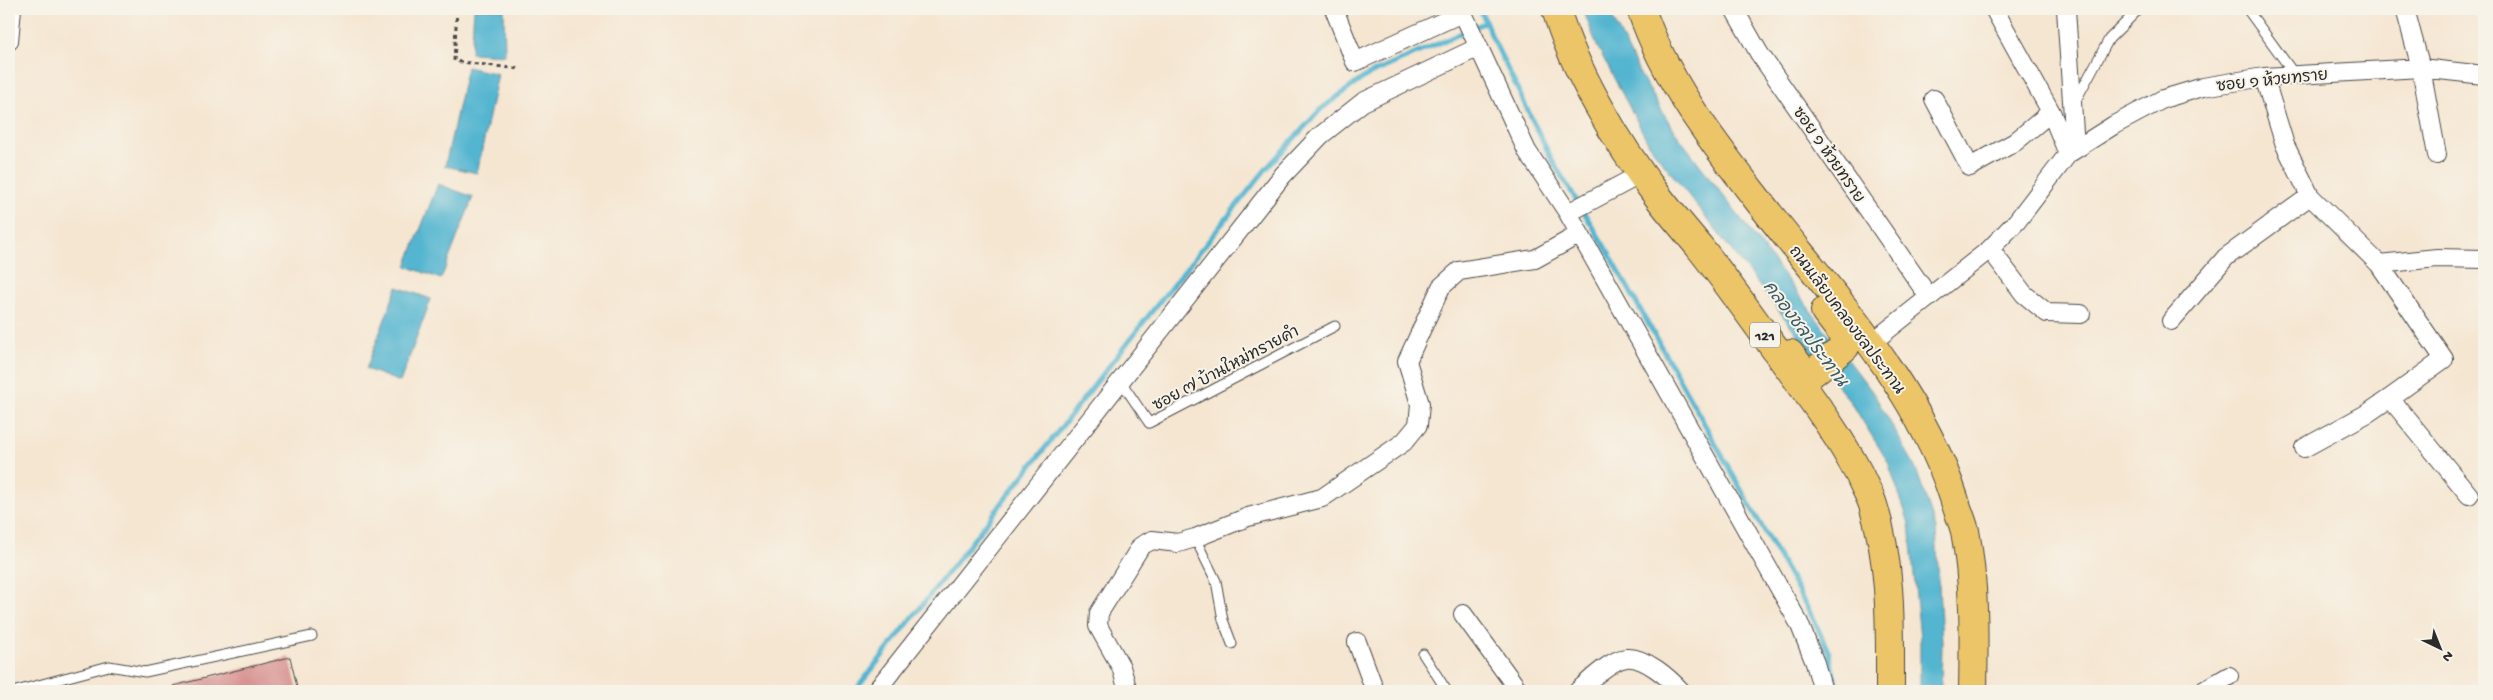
<svg xmlns="http://www.w3.org/2000/svg" width="2493" height="700" font-family="'Gochi Hand','Playpen Sans Thai',sans-serif">
<style>
.water{fill:#52b5d0;stroke:#3e707e}
.lines{fill:none;stroke-linecap:round;stroke-linejoin:round}
.stream{stroke:#52b5d0;stroke-width:5}
.building{fill:#d79291}
.lane-casing{stroke:#494744;stroke-width:11}
.street-casing{stroke:#494744;stroke-width:20}
.primary-casing{stroke:#494744;stroke-width:30}
.path{stroke:#494744;stroke-width:3;stroke-dasharray:4 4;stroke-linecap:butt}
.lane{stroke:#fff;stroke-width:9}
.street{stroke:#fff;stroke-width:18}
.primary{stroke:#edc569;stroke-width:28}
.labels{text-anchor:middle;stroke-width:4;stroke-linejoin:round;paint-order:stroke}
.shield{fill:#f7f3e8;stroke:#686764;stroke-width:1}
.shield-label{font-size:15px;font-weight:bold;fill:#2b2b2b}
.street-label{font-size:16px;fill:#2b2b2b;stroke:#f7f3e8}
.water-label{font-size:18px;font-style:italic;fill:#395b65;stroke:#f7f3e8}
</style>
<rect width="100%" height="100%" fill="#f7f3e8"/>
<filter id="ink" filterUnits="userSpaceOnUse"><feTurbulence type="fractalNoise" baseFrequency=".02" numOctaves="2"/><feDisplacementMap in="SourceGraphic" scale="10" xChannelSelector="R" yChannelSelector="G"/><feConvolveMatrix kernelMatrix="1 2 1 2 8 2 1 2 1" color-interpolation-filters="sRGB"/></filter>
<filter id="wash" filterUnits="userSpaceOnUse"><feTurbulence type="fractalNoise" baseFrequency=".0096" numOctaves="4" result="noise"/><feDisplacementMap in="SourceGraphic" scale="20" xChannelSelector="R" yChannelSelector="G"/><feGaussianBlur stdDeviation="1.12" result="paint"/><feColorMatrix in="noise" values="0 0 0 0 0 0 0 0 0 0 0 0 0 0 0 0 0 1.4 0 .05"/><feComposite in="paint" operator="in"/></filter>
<g filter="url(#wash)">
<rect width="100%" height="100%" fill="#f5e6d2"/>
<path class="water" d="M 474,9 L 504,9 L 505,55 L 471,53 Z
M 1583,9 L 1608,9 L 1641,76 L 1675,132 L 1874,394 L 1915,466 L 1936,528 L 1942,642 L 1941,691 L 1920,691 L 1920,639 L 1909,523 L 1888,462 L 1854,407 L 1650,146 L 1597,46 Z
M 467,67 L 498,74 L 477,173 L 445,166 Z
M 438,184 L 473,197 L 441,279 L 406,266 Z
M 397,287 L 431,299 L 400,382 L 366,369 Z"/>
<g class="lines">
<path class="stream" d="M 1480,9 L 1493,39 L 1553,162 L 1607,250 L 1813,618 L 1829,653 L 1838,691
M 855,691 L 1160,301 L 1266,169 L 1321,109 L 1366,76 L 1486,22"/>
</g>
<g id="blocks">
<path class="building" d="M 290,657 L 298,691 L 174,691 L 173,686 Z"/>
</g>
</g>
<g filter="url(#ink)">
<use href="#blocks" fill-opacity="0" stroke="#494744" stroke-width="1"/>
<g class="lines">
<g class="lane-casing">
<path id="lane" d="M 2247,9 L 2295,75
M 2075,102 L 2109,39 L 2139,9
M 1120,380 L 1149,423 L 1335,326
M 1195,538 L 1216,581 L 1223,620 L 1232,644
M 1423,654 L 1447,691
M 16,691 L 109,666 L 145,672 L 312,636"/>
</g>
<g class="street-casing">
<path id="street" d="M 1334,9 L 1355,62 L 1462,13
M 1461,9 L 1527,151 L 1568,213 L 1799,623 L 1815,663 L 1823,691
M 1734,9 L 1759,53 L 1929,297
M 1994,9 L 2051,112 L 2068,154
M 2066,9 L 2075,148
M 2405,9 L 2421,68 L 2437,155
M 9,41 L 12,9
M 2264,77 L 2285,145 L 2310,196 L 2379,264 L 2444,359 L 2390,398 L 2469,495
M 1934,99 L 1970,167 L 2015,142 L 2051,112
M 1568,213 L 1641,174
M 1990,249 L 2024,294 L 2047,313 L 2081,314
M 2379,264 L 2437,258 L 2484,259
M 2171,321 L 2226,257 L 2310,196
M 1870,344 L 1990,249 L 2017,221 L 2068,154 L 2114,125 L 2163,99 L 2203,87 L 2264,77 L 2421,68 L 2484,75
M 2304,448 L 2368,413 L 2390,398
M 1463,614 L 1519,691
M 1357,642 L 1375,691
M 876,691 L 1283,175 L 1320,136 L 1363,102 L 1479,47
M 1128,691 L 1121,667 L 1098,626 L 1099,613 L 1141,546 L 1152,540 L 1178,543 L 1195,538 L 1248,517 L 1322,498 L 1404,442 L 1418,425 L 1420,404 L 1407,361 L 1441,287 L 1459,271 L 1535,259 L 1578,235
M 1578,691 C 1589,681 1610,660 1626,658 C 1645,656 1670,679 1681,691
M 2203,691 L 2229,676"/>
</g>
<g class="primary-casing">
<path id="primary" d="M 1556,9 C 1573,68 1618,145 1656,194 C 1670,213 1686,230 1701,249 C 1732,288 1761,331 1792,372 C 1817,406 1841,439 1860,476 C 1864,486 1870,495 1873,505 C 1892,565 1890,629 1890,691
M 1641,9 C 1665,79 1709,137 1754,195 C 1827,290 1916,382 1954,498 C 1957,509 1962,520 1965,531 C 1975,584 1974,638 1973,691
M 1790,354 L 1804,372 L 1811,374 L 1845,347 L 1842,333 L 1825,311"/>
</g>
<path class="path" d="M 457,9 L 454,61 L 519,69"/>
<use href="#lane" class="lane"/>
<use href="#street" class="street"/>
<use href="#primary" class="primary"/>
</g>
</g>
<g class="labels">
<rect class="shield" x="1750" y="322.5" width="30" height="25" rx="4"/>
<g class="shield-label">
<text x="1765" y="340">121</text>
</g>
<g class="street-label">
<text transform="translate(2272 79) rotate(-6)" y="6">ซอย ๑ ห้วยทราย</text>
<text transform="translate(1830 154) rotate(55)" y="6">ซอย ๑ ห้วยทราย</text>
<text transform="translate(1848 319) rotate(53)" y="6">ถนนเลียบคลองชลประทาน</text>
<text transform="translate(1225 367) rotate(-28)" y="6">ซอย ๗ บ้านใหม่ทรายคำ</text>
</g>
<g class="water-label">
<text transform="translate(1806 333) rotate(53)" y="6">คลองชลประทาน</text>
</g>
</g>
<rect width="2493" height="700" fill="none" stroke="#f7f3e8" stroke-width="30"/>
<g transform="translate(2440 648) rotate(137)" stroke="#f7f3e8" stroke-width="4" paint-order="stroke">
<path d="M0-4L9 19L0 12L-9 19Z" fill="#2b2b2b"/>
<text y="-8" font-size="14" font-weight="bold" text-anchor="middle" fill="#2b2b2b">N</text>
</g>
</svg>
